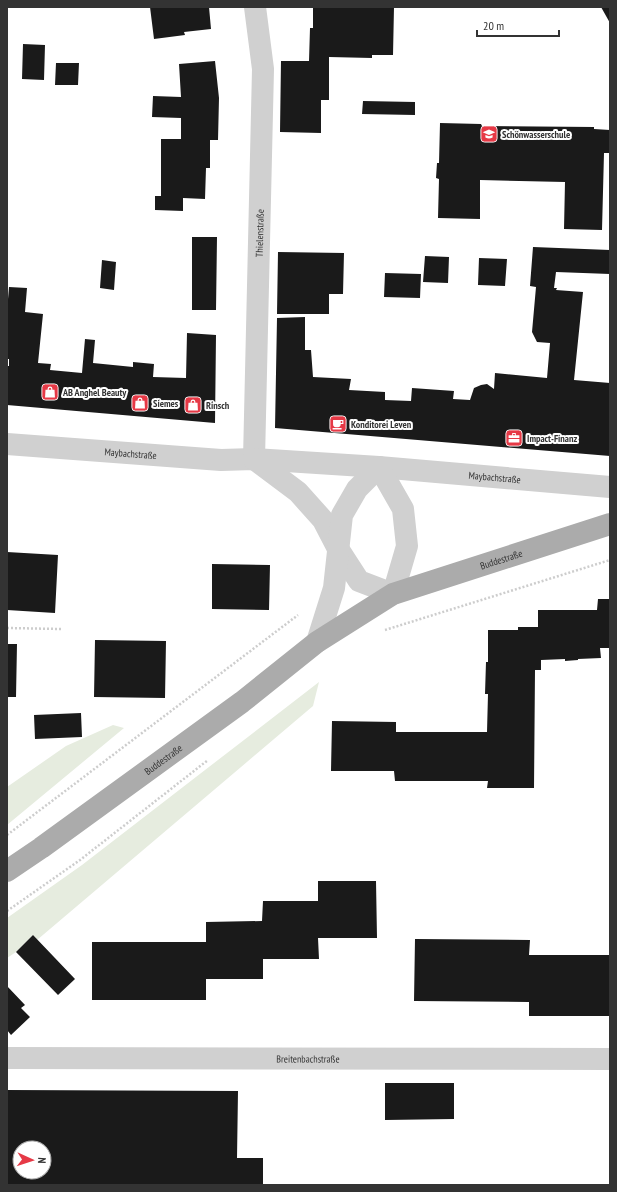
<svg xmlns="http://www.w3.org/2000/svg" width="617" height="1192" font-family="'PT Sans Narrow',sans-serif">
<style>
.green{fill:#e6ecdf}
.building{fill:#1a1a1a;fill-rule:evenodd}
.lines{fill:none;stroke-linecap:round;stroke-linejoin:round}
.path{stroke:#cdcdcd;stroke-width:2.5;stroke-dasharray:2 2;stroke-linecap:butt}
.minor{stroke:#d0d0d0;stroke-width:22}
.major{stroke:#ababab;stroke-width:22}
.labels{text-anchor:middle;stroke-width:4;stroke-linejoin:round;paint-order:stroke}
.poi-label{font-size:10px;font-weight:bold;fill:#333;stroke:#fff;text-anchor:start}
.street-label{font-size:10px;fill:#333;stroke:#fff}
</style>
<rect width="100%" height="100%" fill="#fff"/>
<path class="green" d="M 319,682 L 313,706 L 37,940 L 33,935 L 16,952 L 7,958 L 7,918 L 82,865 Z
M 113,725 L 124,728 L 7,825 L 7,787 L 66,746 Z"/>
<path class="building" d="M 150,7 L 209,7 L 211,29 L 184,32 L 185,35 L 154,39 Z
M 313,7 L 394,7 L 393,55 L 372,55 L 372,58 L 329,57 L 329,100 L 321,100 L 321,133 L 280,132 L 281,61 L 309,61 L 310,28 L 313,28 Z
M 601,7 L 610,7 L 610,23 Z
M 23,44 L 45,45 L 44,80 L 22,79 Z
M 215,61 L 219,98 L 218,140 L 210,140 L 210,168 L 206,168 L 205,199 L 183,198 L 183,211 L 155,210 L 155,196 L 161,196 L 161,139 L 181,139 L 181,118 L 152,117 L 153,96 L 181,97 L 179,64 Z
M 56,63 L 79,63 L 78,85 L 55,85 Z
M 363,101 L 415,102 L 415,115 L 362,114 Z
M 440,123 L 481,124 L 482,126 L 594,127 L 594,129 L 610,130 L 610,153 L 604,153 L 602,230 L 564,229 L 565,182 L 480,180 L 480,219 L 438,218 L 439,179 L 436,178 L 437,163 L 439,163 Z
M 192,237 L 217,237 L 216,310 L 192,310 Z
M 533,247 L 610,250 L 610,274 L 556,272 L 554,288 L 557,288 L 556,290 L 583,292 L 574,380 L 610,383 L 610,456 L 275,428 L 277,318 L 305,317 L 305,350 L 311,350 L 313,377 L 351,379 L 349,390 L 385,392 L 385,400 L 411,401 L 412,388 L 454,391 L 453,399 L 470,400 L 474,388 L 481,385 L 487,384 L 494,389 L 495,373 L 547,378 L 550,343 L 537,342 L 532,332 L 536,287 L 530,286 Z
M 278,252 L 344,253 L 343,294 L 329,294 L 329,314 L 277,314 Z
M 425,256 L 449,257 L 448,283 L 423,282 Z
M 479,258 L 507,259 L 505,286 L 478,285 Z
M 102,260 L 116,262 L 114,290 L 100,288 Z
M 385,273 L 421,274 L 420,298 L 384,297 Z
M 9,287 L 27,288 L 25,312 L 43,314 L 38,363 L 51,364 L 50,370 L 82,373 L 85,339 L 95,340 L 93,363 L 133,367 L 133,362 L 154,364 L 153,377 L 186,378 L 187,333 L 216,335 L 215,423 L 7,405 L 7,366 L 9,366 L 9,359 L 7,359 L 7,311 Z
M 7,552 L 58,555 L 55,613 L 7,610 Z
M 212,564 L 270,565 L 269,610 L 212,609 Z
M 598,599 L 610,599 L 610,648 L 600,648 L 601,658 L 578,659 L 578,660 L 565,661 L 565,659 L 541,660 L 541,670 L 535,670 L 534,788 L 487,788 L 488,781 L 395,781 L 394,771 L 331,771 L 332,721 L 396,722 L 396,732 L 487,732 L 488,694 L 485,694 L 486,662 L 488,662 L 488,630 L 518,630 L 518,627 L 538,627 L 538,610 L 597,610 Z
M 95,640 L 166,641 L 165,698 L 94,697 Z
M 7,644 L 17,644 L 16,697 L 7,697 Z
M 81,713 L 82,737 L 35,739 L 34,715 Z
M 318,881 L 376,881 L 377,938 L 318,938 L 319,959 L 263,959 L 263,979 L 206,979 L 206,1000 L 92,1000 L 92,942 L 206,942 L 206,922 L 262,921 L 263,901 L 318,901 Z
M 33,935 L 75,979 L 58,995 L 16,952 Z
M 415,939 L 530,940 L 529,955 L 610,955 L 610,1016 L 529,1016 L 529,1002 L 414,1001 Z
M 7,986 L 25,1005 L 21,1008 L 30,1017 L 11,1035 L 7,1030 Z
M 385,1083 L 454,1083 L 454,1119 L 385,1120 Z
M 7,1090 L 238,1091 L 237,1158 L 263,1158 L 263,1185 L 7,1185 ZM 20,1148 L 44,1148 L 44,1172 L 20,1172 Z"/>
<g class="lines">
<path class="path" d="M 7,628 L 61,629
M 385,630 L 610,560
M 7,835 L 298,615
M 7,911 L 80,860 L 208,760"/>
<g class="minor">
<path id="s1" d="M 7,444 L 221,460 L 254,459 L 379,467 L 610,487"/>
<path id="s2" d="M 254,459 L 263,69 L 255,7"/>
<path d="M 254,459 L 298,492 L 323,520 L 337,547 L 359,581 L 393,594 L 407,546 L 403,509 L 379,467"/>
<path d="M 317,642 L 334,588 L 342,515 L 357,489 L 379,467"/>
<path id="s3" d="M 7,1058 L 610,1059"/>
</g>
<path class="major" id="s4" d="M 7,871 L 41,848 L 242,702 L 317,642 L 393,594 L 610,524"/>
</g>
<defs>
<g id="school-square" transform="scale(0.9)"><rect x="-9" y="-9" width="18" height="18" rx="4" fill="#e63946" stroke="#fff"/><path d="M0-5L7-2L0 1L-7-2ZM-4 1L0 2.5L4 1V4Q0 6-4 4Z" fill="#fff"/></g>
<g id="shop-square" transform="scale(0.9)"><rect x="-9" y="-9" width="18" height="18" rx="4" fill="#e63946" stroke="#fff"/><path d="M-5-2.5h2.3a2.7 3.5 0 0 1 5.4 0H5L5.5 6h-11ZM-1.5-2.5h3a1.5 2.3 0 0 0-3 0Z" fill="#fff"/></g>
<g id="cafe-square" transform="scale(0.9)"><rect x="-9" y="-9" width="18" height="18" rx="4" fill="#e63946" stroke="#fff"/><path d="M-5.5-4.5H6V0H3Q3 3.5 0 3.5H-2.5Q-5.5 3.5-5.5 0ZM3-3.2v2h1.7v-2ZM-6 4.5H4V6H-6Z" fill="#fff"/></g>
<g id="office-square" transform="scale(0.9)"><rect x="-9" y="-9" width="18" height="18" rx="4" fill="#e63946" stroke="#fff"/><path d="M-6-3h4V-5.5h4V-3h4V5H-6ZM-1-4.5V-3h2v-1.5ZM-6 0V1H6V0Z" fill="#fff"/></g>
</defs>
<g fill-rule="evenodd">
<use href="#school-square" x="489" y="134"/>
<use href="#shop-square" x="50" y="392"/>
<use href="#shop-square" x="140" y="403"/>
<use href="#shop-square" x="193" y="405"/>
<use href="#cafe-square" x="338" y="424"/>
<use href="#office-square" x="514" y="438"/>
</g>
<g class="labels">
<g class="poi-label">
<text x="502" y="138">Schönwasserschule</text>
<text x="63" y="396">AB Anghel Beauty</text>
<text x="153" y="407">Siemes</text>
<text x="206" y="409">Rinsch</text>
<text x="351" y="428">Konditorei Leven</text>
<text x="527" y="442">Impact-Finanz</text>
</g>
<g class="street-label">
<text dy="4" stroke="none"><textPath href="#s2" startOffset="226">Thielenstraße</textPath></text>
<text dy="4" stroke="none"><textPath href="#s1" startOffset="124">Maybachstraße</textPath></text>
<text dy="4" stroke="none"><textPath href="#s1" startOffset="489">Maybachstraße</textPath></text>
<text dy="4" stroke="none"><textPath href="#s4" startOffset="589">Buddestraße</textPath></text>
<text dy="4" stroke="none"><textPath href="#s4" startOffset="192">Buddestraße</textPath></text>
<text dy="4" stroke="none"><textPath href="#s3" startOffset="301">Breitenbachstraße</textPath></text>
</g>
</g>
<rect width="617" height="1192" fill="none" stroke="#333333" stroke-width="16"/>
<g transform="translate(32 1160) rotate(93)"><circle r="19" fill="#ffffff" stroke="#adadad"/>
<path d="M0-3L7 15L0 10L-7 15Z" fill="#e63946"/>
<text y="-6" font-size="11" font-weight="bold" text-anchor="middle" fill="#333333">N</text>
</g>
<path d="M477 30v6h82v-6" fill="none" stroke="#333333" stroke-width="2"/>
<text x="483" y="30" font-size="12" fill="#333333" stroke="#ffffff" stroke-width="3" paint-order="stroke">20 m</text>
</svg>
